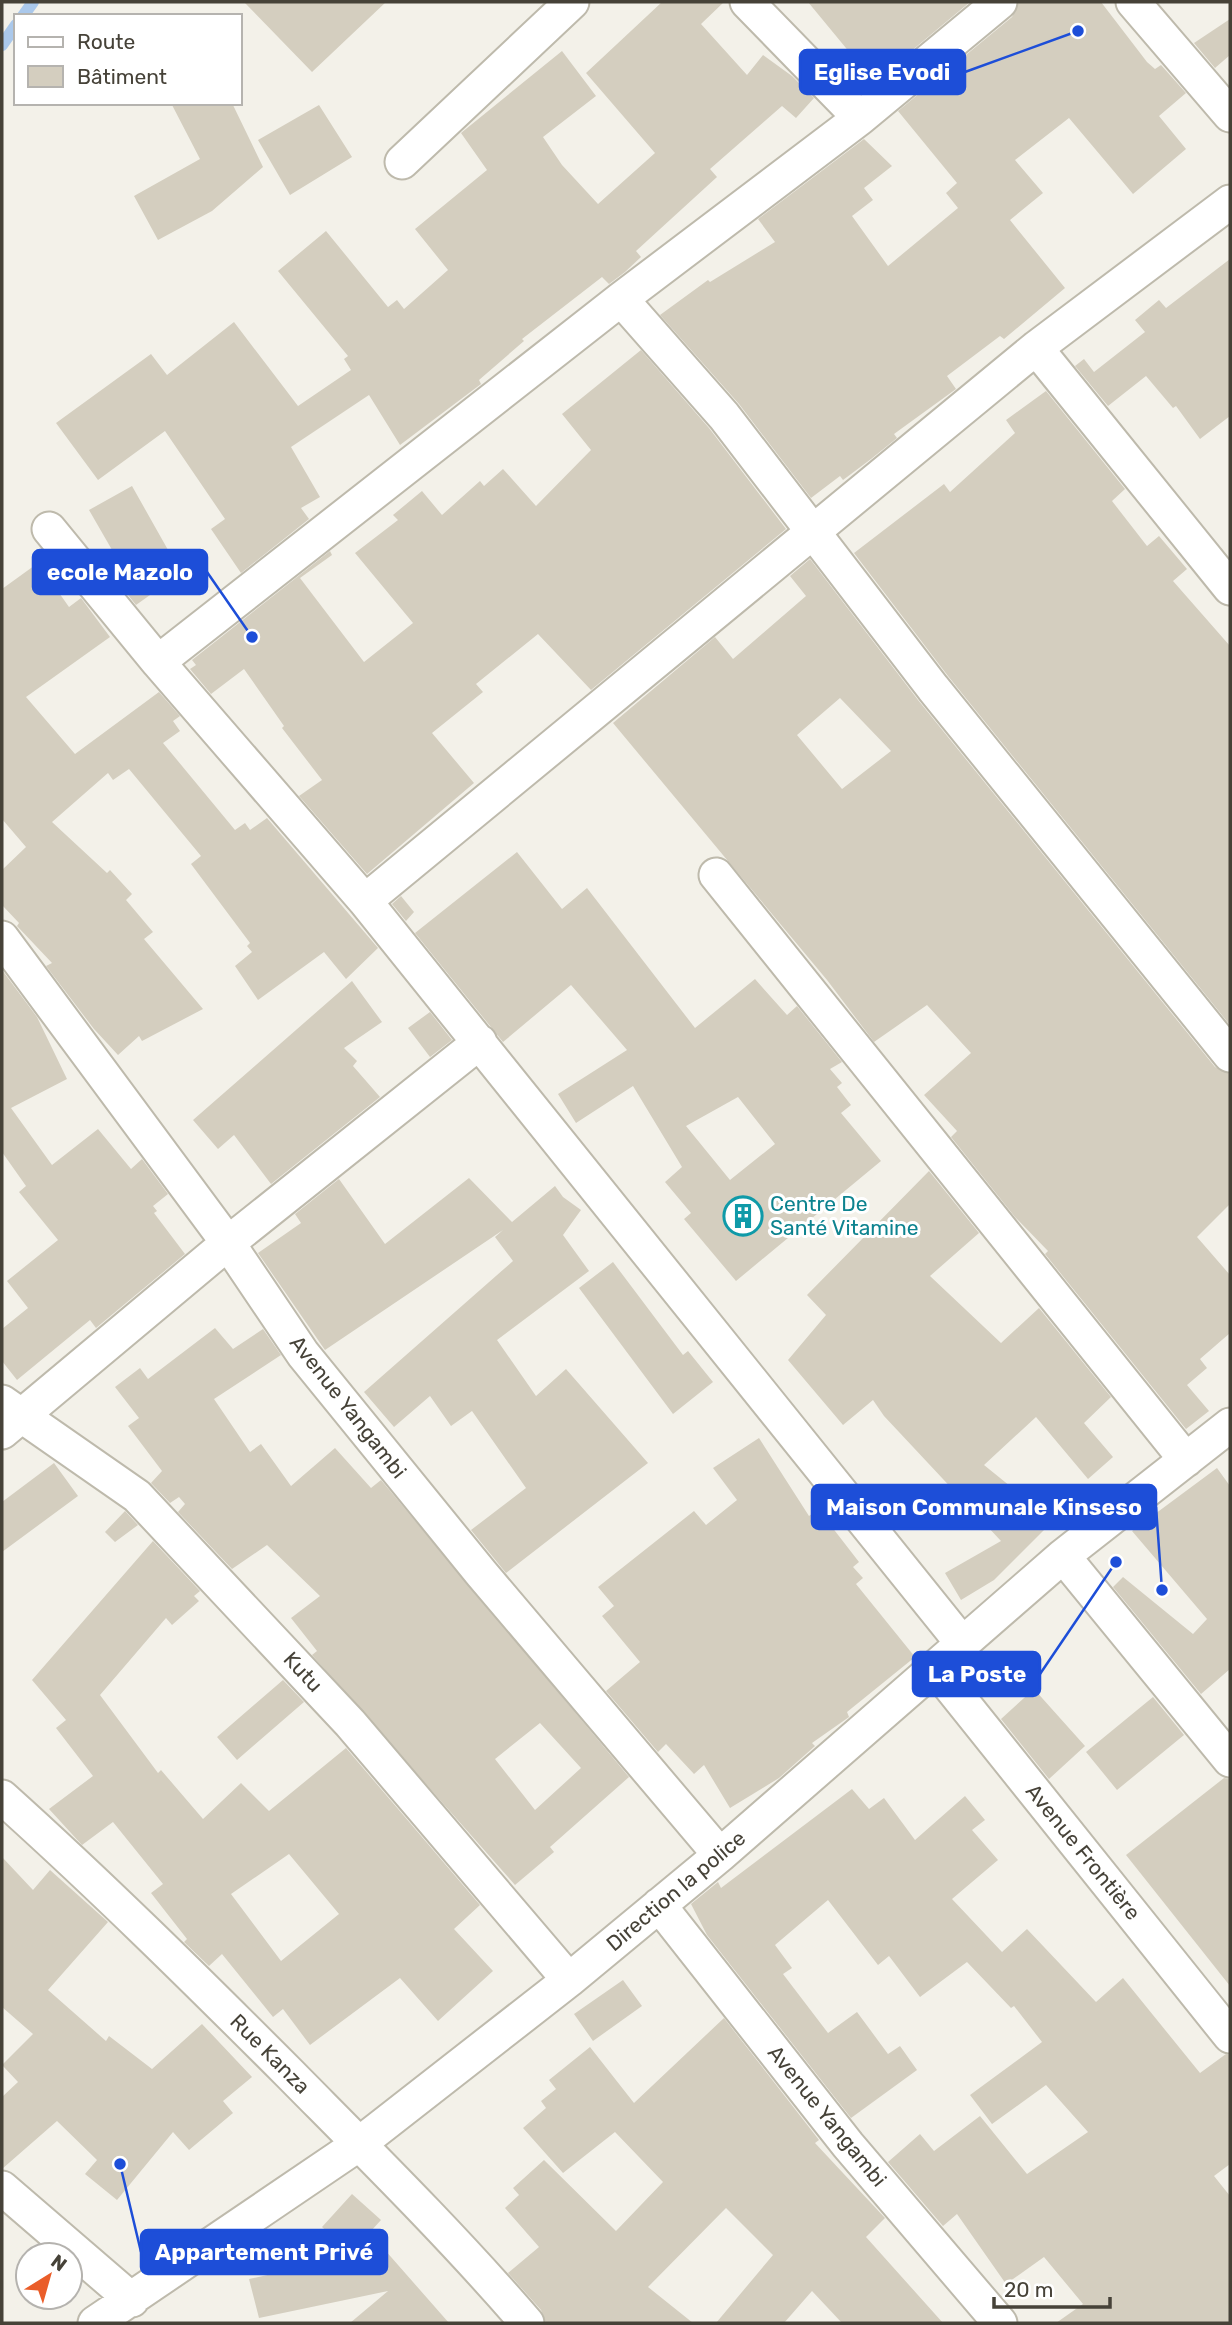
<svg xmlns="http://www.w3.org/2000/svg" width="1232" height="2325" font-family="Rubik,sans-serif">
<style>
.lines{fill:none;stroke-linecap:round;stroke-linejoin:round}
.stream{stroke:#aac8eb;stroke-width:12}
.building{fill:#d4cebf;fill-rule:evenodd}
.minor-casing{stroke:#bebaac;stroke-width:37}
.minor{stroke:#fff;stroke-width:33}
.labels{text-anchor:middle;stroke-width:6;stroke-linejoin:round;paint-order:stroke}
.culture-label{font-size:21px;fill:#0d838f;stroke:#fff;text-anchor:start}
.street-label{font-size:21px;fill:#464238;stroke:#fff}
.leader{fill:none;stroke:#1d4ed8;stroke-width:2.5}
.callout-dot{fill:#1d4ed8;stroke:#fff;stroke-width:2.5}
.callout{fill:#1d4ed8;stroke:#1d4ed8;stroke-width:2.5}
.callout-label{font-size:23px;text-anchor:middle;font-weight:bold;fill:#fff}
</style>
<rect width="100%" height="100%" fill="#f3f1e9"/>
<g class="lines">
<path class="stream" d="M 23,16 L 33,2
M 2,45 L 16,25"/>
</g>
<path class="building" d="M 244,2 L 386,2 L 312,72 Z
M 662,2 L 724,2 L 701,24 L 747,75 L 763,55 L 792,76 L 814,98 L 796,118 L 782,106 L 710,169 L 717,177 L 636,251 L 641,257 L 625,272 L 609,284 L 602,277 L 522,339 L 524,341 L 479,380 L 481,384 L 400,445 L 369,395 L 291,447 L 320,497 L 301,508 L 309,519 L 241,573 L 211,529 L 225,519 L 165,431 L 98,480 L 56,423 L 151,354 L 167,375 L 234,322 L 298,406 L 351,370 L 344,359 L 348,356 L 278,271 L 326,231 L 388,307 L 397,300 L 404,309 L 448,270 L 415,229 L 487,170 L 461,133 L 562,51 L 596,96 L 543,137 L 562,165 L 598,204 L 655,153 L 586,73 Z
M 808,2 L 970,2 L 874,82 Z
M 1019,2 L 1101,2 L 1147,62 L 1155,69 L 1161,65 L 1186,93 L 1159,116 L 1186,149 L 1133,194 L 1069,118 L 1015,160 L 1043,193 L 1010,220 L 1065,288 L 1004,339 L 1000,336 L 947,376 L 956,389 L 894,434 L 897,438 L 871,459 L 843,480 L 840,476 L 811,498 L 739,404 L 660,315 L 708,280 L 710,282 L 775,242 L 758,219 L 864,139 L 892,166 L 864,188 L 873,200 L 852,216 L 888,266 L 958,208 L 946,193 L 957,183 L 898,111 L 1012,17 Z
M 1230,19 L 1230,55 L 1215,68 L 1194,43 Z
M 171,103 L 232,103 L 263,167 L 212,211 L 158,240 L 134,196 L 200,159 Z
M 319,105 L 352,157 L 290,195 L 258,140 Z
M 1230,259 L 1230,416 L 1200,439 L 1176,406 L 1173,408 L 1146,376 L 1108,406 L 1075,366 L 1084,359 L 1094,372 L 1145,332 L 1135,320 L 1159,300 L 1166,308 Z
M 641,350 L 709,428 L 786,529 L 591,690 L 538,634 L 476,684 L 483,692 L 432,733 L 474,783 L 367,874 L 299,796 L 322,780 L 282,728 L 284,726 L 244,669 L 211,694 L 190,669 L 196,665 L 192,660 L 330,551 L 332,555 L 300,578 L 364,662 L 413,623 L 355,553 L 398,520 L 393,515 L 422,491 L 442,515 L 480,481 L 484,486 L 503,469 L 536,506 L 591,450 L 562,414 Z
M 1046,391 L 1125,489 L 1112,501 L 1147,546 L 1159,536 L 1187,569 L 1173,581 L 1230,646 L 1230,1025 L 948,676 L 854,553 L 944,484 L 950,492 L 1015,433 L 1006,420 Z
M 132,486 L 181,573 L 136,605 L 113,576 L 123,569 L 89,510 Z
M 810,559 L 918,700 L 1215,1067 L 1230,1074 L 1230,1204 L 1197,1237 L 1230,1275 L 1230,1333 L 1200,1359 L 1207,1368 L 1187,1385 L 1209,1411 L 1186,1429 L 1045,1254 L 1048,1251 L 1015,1217 L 951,1137 L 957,1131 L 924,1095 L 971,1053 L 927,1005 L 874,1042 L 827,980 L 613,723 L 715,637 L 733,659 L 806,596 L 790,576 ZM 840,698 L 891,751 L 842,789 L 797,735 Z
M 38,563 L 69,607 L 81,598 L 110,637 L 26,697 L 75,754 L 159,692 L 180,716 L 173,721 L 180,731 L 163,743 L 235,830 L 245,823 L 250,830 L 267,818 L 378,948 L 346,979 L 324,952 L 258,1000 L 235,966 L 252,952 L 247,946 L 250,943 L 191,864 L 201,856 L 129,769 L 113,780 L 108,773 L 52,822 L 107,873 L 110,870 L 132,894 L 126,900 L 153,932 L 144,939 L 203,1009 L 142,1041 L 139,1036 L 118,1055 L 94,1029 L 46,966 L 52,963 L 17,926 L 19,923 L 2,905 L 2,870 L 26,847 L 2,819 L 2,589 Z
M 517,852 L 562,909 L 587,888 L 695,1028 L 755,979 L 787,1015 L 797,1006 L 842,1062 L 830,1069 L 842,1083 L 837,1087 L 851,1105 L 841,1113 L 881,1161 L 736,1281 L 684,1219 L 691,1213 L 665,1182 L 682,1167 L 633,1086 L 576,1123 L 558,1094 L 627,1050 L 571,985 L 503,1042 L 415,933 ZM 738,1097 L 775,1144 L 730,1180 L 686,1126 Z
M 401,896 L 414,912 L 406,921 L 392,904 Z
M 2,970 L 37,1017 L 67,1079 L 11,1108 L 52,1165 L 98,1129 L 131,1169 L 142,1159 L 168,1194 L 153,1206 L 157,1211 L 154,1213 L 185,1254 L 96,1328 L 90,1320 L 17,1380 L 2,1361 L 2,1329 L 28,1308 L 7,1281 L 58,1240 L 19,1192 L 26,1186 L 2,1152 Z
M 352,981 L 382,1022 L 344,1048 L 357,1061 L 353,1066 L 380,1097 L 271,1184 L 234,1135 L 218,1149 L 193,1120 Z
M 430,1012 L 452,1040 L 430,1057 L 408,1028 Z
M 929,1171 L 979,1233 L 930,1276 L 1001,1343 L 1039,1308 L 1111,1397 L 1084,1423 L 1113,1457 L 1088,1479 L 1036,1417 L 984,1465 L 1053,1521 L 994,1580 L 961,1600 L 945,1573 L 1001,1541 L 884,1416 L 873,1400 L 843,1425 L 788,1360 L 826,1315 L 807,1295 Z
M 469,1178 L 512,1222 L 555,1186 L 563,1197 L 581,1210 L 563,1235 L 589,1271 L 497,1340 L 536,1396 L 566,1369 L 648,1463 L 506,1573 L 471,1530 L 526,1488 L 472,1411 L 451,1426 L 430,1396 L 394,1427 L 364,1392 L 513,1261 L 495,1237 L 503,1230 L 325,1350 L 258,1253 L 301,1223 L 295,1214 L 339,1179 L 385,1244 Z
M 613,1262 L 683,1355 L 688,1351 L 713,1382 L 673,1414 L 579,1288 Z
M 215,1328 L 233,1349 L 263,1329 L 281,1355 L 214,1399 L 250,1452 L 261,1444 L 291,1486 L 335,1448 L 371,1488 L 381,1480 L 629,1777 L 550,1847 L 554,1852 L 515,1885 L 312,1655 L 317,1651 L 291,1618 L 320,1596 L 267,1545 L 232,1569 L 178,1512 L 185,1504 L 179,1497 L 170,1503 L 151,1483 L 162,1471 L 128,1426 L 139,1418 L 115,1387 L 140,1368 L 148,1379 ZM 540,1723 L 581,1768 L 535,1810 L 495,1759 Z
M 759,1438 L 809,1516 L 818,1509 L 859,1562 L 853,1567 L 863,1578 L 856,1584 L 915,1657 L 847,1712 L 849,1717 L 812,1743 L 815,1746 L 779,1778 L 730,1808 L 704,1765 L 694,1774 L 666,1744 L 658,1752 L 606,1691 L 640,1662 L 602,1616 L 614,1606 L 598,1587 L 694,1511 L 706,1525 L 737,1500 L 713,1468 Z
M 54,1463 L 78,1496 L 2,1552 L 2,1502 Z
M 1217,1468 L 1230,1486 L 1230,1669 L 1201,1694 L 1113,1587 L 1123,1577 L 1193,1634 L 1207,1619 L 1132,1531 Z
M 125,1511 L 138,1525 L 115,1542 L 105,1532 Z
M 153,1541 L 200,1591 L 194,1596 L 199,1601 L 172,1625 L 166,1618 L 100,1695 L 158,1773 L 161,1770 L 203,1819 L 241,1783 L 269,1811 L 346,1748 L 480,1905 L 454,1929 L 493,1971 L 438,2021 L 400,1978 L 310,2045 L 283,2009 L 273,2017 L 222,1954 L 209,1966 L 184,1942 L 187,1939 L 151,1893 L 163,1884 L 113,1822 L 82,1845 L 49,1809 L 93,1776 L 56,1728 L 66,1720 L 32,1680 ZM 289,1854 L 339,1914 L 281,1961 L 231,1894 Z
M 283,1680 L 304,1702 L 237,1760 L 217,1737 Z
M 1034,1689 L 1085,1746 L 1049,1779 L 1001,1719 Z
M 1153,1697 L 1184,1735 L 1117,1790 L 1086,1752 Z
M 1224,1778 L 1230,1779 L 1230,1986 L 1126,1855 Z
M 852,1789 L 869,1809 L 884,1798 L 915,1840 L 965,1796 L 985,1820 L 972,1830 L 998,1860 L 952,1899 L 1002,1952 L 1027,1929 L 1096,2002 L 1123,1978 L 1200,2073 L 1226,2054 L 1230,2055 L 1230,2164 L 1214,2176 L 1230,2196 L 1230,2323 L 1056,2323 L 1083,2304 L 1044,2257 L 1006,2284 L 957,2214 L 943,2226 L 888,2162 L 920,2134 L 934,2151 L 980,2116 L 1027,2174 L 1088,2132 L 1046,2085 L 992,2124 L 970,2095 L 1042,2042 L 1014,2006 L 1011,2008 L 967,1962 L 920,1997 L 889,1956 L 878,1965 L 828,1900 L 775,1945 L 792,1968 L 783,1974 L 828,2033 L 857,2012 L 888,2054 L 900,2046 L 917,2070 L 851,2118 L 707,1935 L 691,1904 L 718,1882 L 721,1888 Z
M 2,1857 L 33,1890 L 50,1870 L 108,1922 L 48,1990 L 106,2041 L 109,2036 L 152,2069 L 202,2024 L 252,2077 L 223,2101 L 233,2113 L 189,2150 L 173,2132 L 117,2200 L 85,2174 L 97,2160 L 57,2121 L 2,2169 L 2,2097 L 18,2082 L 2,2065 L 33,2034 L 2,2007 Z
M 623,1980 L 642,2006 L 593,2041 L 574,2014 Z
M 724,2018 L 819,2140 L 815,2143 L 885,2218 L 866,2237 L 943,2323 L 842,2323 L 812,2291 L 784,2323 L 716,2323 L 773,2255 L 726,2208 L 648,2287 L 693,2323 L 546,2323 L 541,2310 L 508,2273 L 539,2247 L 505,2208 L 519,2195 L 513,2188 L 544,2160 L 616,2231 L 663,2182 L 615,2132 L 563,2173 L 523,2128 L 546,2108 L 541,2101 L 556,2089 L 549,2080 L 590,2047 L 634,2103 Z
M 352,2194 L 381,2220 L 351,2253 L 322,2227 Z
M 384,2249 L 449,2323 L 350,2323 L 388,2291 L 259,2318 L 249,2279 Z"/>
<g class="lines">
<g class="minor-casing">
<path id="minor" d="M 747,2 L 860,118
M 1133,2 L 1230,115
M 402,162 L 572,2
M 621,299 L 724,416 L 933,688 L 1230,1055
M 1036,348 L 1230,588
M 49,529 L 158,662 L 365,901 L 962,1643
M 158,662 L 621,299 L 860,118 L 1000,2
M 716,875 L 1186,1460
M 365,901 L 1036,348 L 1230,202
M 2,938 L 228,1243 L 303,1354 L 481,1573 L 720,1855
M 2,1402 L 137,1496 L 350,1723 L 569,1980
M 2,1432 L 228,1243 L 480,1042
M 1063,1556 L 1230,1760
M 936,1669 L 1230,2036
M 2,1797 C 101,1886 195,1979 289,2073 C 370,2155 452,2236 527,2323
M 659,1905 L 848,2145 L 1000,2323
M 2,2188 L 132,2300
M 95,2323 L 359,2144 L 569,1980 L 720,1855 L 1063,1556 L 1230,1425"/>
</g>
<use href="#minor" class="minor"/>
</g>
<defs>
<g id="building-ring" transform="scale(2.0125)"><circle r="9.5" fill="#fff" stroke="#0f9aa8" stroke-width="1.5"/><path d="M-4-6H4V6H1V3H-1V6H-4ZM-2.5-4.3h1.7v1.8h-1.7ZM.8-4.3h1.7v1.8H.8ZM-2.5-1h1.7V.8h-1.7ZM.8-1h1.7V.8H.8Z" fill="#0f9aa8"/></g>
</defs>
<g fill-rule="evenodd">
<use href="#building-ring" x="743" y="1216"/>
</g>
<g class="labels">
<g class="culture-label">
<text x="770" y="1211">Centre De<tspan x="770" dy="24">Santé Vitamine</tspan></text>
</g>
<g class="street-label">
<text transform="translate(348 1407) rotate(52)" y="7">Avenue Yangambi</text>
<text transform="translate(303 1672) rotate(47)" y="7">Kutu</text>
<text transform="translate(1083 1852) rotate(51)" y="7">Avenue Frontière</text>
<text transform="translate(676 1891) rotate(-40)" y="7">Direction la police</text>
<text transform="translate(270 2054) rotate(45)" y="7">Rue Kanza</text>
<text transform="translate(827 2116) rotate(51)" y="7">Avenue Yangambi</text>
</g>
</g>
<path class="leader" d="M1078 31L965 72M252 637L207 572M1162 1590L1156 1507M1116 1562L1040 1674M120 2164L141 2252"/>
<g class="callout-dot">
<circle cx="1078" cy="31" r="7"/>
<circle cx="252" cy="637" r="7"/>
<circle cx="1162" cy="1590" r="7"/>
<circle cx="1116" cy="1562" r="7"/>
<circle cx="120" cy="2164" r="7"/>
</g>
<g class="callout">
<rect x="800" y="50" width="165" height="44" rx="7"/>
<rect x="33" y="550" width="174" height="44" rx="7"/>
<rect x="812" y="1485" width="344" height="44" rx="7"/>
<rect x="913" y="1652" width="127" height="44" rx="7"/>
<rect x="141" y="2230" width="246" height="44" rx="7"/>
</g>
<g class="callout-label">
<text x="882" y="80">Eglise Evodi</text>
<text x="120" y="580">ecole Mazolo</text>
<text x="984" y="1515">Maison Communale Kinseso</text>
<text x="977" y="1682">La Poste</text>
<text x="264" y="2260">Appartement Privé</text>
</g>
<rect width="1232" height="2325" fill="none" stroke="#464238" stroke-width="7"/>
<rect x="14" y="14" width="228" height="91" fill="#ffffff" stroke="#b5b3af" stroke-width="2"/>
<rect x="28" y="37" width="35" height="10" fill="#ffffff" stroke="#b5b3af" stroke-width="2"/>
<text x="77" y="49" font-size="21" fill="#464238">Route</text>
<rect x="28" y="66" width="35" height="21" fill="#d4cebf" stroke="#b5b3af" stroke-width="2"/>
<text x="77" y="84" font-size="21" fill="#464238">Bâtiment</text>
<g transform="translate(49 2276) rotate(37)"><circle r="33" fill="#ffffff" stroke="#b5b3af" stroke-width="2"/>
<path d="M0-5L12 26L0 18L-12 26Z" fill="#ea5d29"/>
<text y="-10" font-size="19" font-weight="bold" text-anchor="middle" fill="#464238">N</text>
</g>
<path d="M994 2297v10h116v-10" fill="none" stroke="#464238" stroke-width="3.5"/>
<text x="1004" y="2297" font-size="21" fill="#464238" stroke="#ffffff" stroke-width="5" paint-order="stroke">20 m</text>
</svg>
